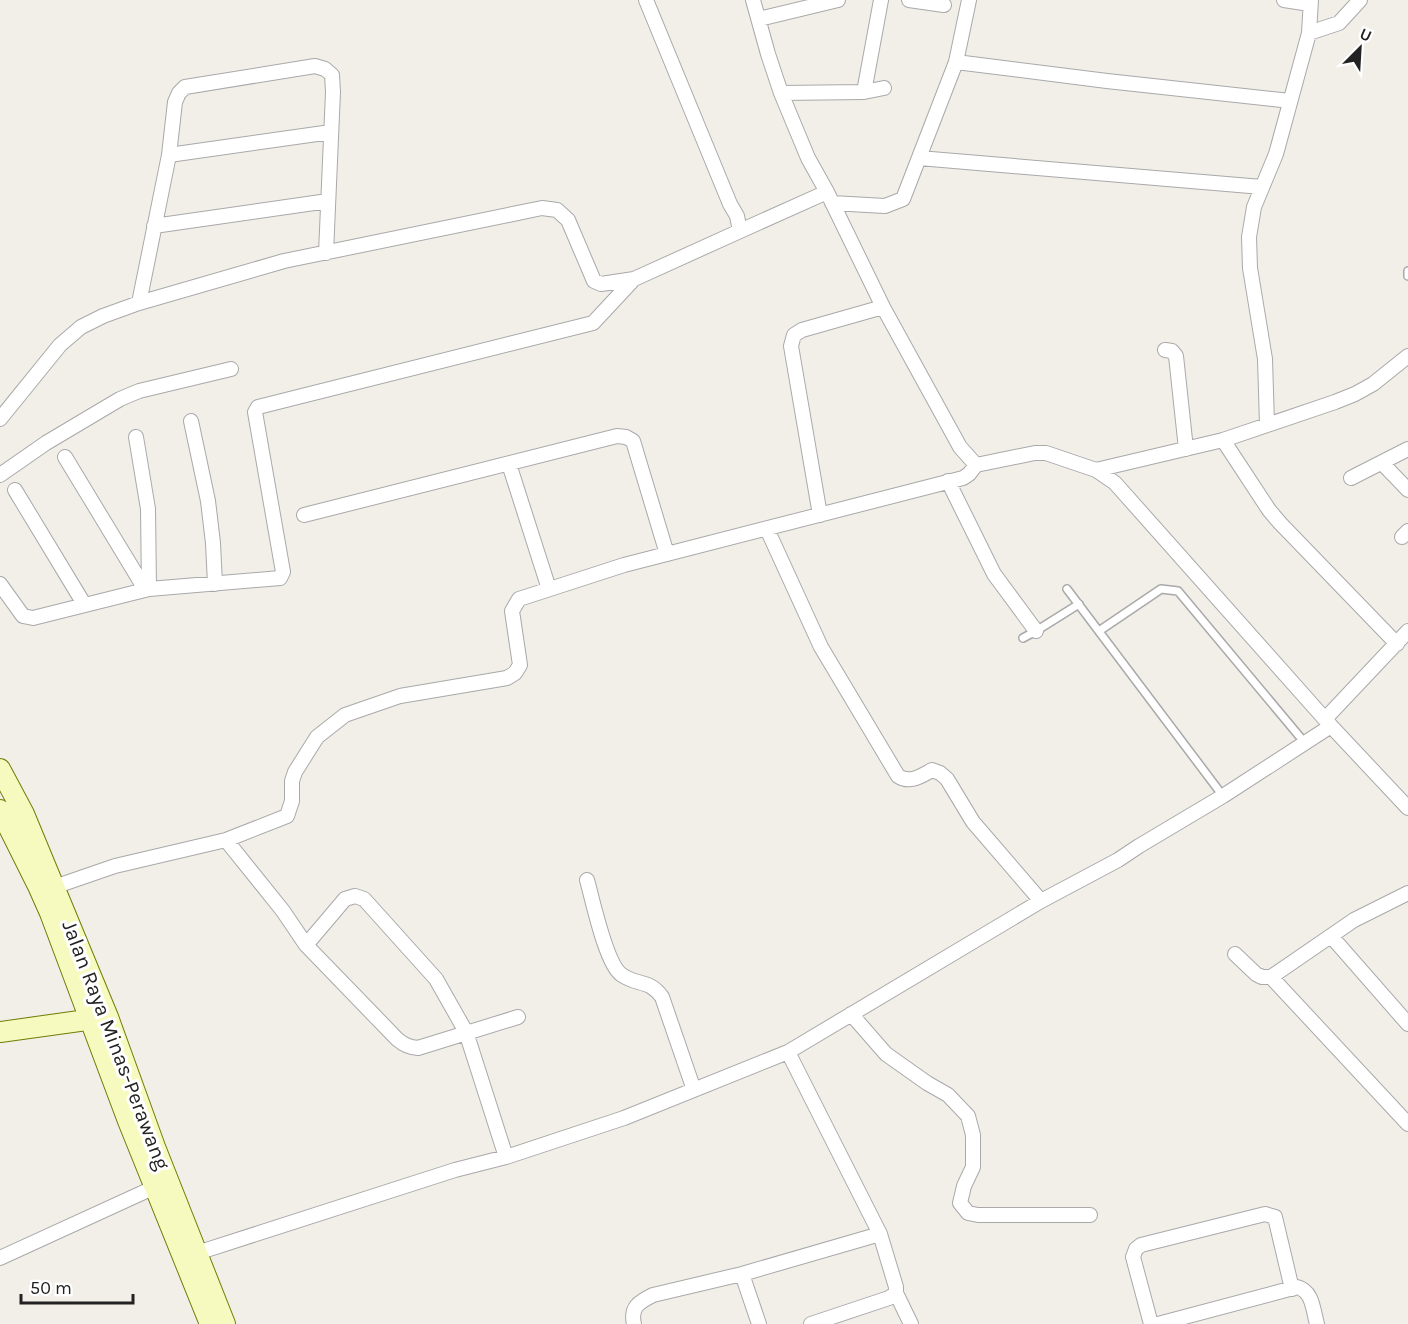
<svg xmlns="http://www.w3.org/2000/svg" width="1408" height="1324" font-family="Karla,sans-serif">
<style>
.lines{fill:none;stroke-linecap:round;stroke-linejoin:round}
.lane-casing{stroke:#a9a9a9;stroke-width:10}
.street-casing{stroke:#a9a9a9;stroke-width:16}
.secondary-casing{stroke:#707d05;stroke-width:22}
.lane{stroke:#fff;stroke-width:7}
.street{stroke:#fff;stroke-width:14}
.secondary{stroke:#f7fabf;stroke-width:20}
.labels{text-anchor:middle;stroke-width:6;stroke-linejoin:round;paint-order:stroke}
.street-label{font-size:21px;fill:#222;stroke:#fff}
</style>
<rect width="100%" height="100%" fill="#f2efe9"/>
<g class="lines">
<g class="lane-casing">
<path id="lane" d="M 1408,271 L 1408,276
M 1067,589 L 1223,796
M 1099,631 L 1161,589 L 1178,591 L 1305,743
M 1023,638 L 1036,631 L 1079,604"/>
</g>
<g class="street-casing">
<path id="street" d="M 646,0 L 730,204 L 737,216 L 740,231 L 827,192
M 753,0 L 768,54 L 781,93 L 808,158 L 827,192 L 883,307 L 960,447 L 976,465 L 1035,453 L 1046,453 L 1096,470 L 1115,483 L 1331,726 L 1408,808
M 881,0 L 864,92 L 884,88
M 909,0 L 944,5
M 1284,0 L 1310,4
M 759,19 L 838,0
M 1309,33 L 1339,23 L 1360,0
M 956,62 L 1107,81 L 1290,101
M 781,93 L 864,92
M 169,155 L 331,132
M 919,158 L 1262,187
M 832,203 L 885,206 L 903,199 L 956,62 L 969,0
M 154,226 L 328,201
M 139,303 L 169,155 L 175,102 L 179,93 L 185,87 L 315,66 L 325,69 L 332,75 L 333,92 L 326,253
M 1165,350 L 1172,351 L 1176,356 L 1186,449
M 0,419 L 60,345 L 81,327 L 103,316 L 139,303 L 284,261 L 542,208 L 557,210 L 568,220 L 594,281 L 601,284 L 634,279 L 740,231
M 191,421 L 208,501 L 213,543 L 215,584
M 1267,424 L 1265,359 L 1250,268 L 1249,237 L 1254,207 L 1276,154 L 1309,33 L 1311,0
M 136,437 L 148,509 L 149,589
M 1223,440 L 1269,510 L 1280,523 L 1397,644
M 65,457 L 145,589
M 1382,463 L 1408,490
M 509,464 L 549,589
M 1096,470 L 1223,440 L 1335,402 L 1355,394 L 1373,384 L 1408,356
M 0,475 L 46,443 L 120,399 L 139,391 L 231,369
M 1351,478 L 1408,449
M 948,481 L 994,574 L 1036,631
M 15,490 L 84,604
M 304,515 L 617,436 L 626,437 L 633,441 L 667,554
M 820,515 L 791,346 L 794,335 L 802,330 L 883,307
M 767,529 L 821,647 L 898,776 C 910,784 921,776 932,770 L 940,773 L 947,779 L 973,822 L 1041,901
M 1402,537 L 1408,531
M 0,584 L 23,616 L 33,618 L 149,589 L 280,578 L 283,572 L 255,412 L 258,407 L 593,323 L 634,279
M 1325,719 L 1408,631
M 226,840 L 283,911 L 306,945 L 345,899 L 355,896 L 364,899 L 436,979 L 466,1032 L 506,1157
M 587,880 C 593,901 606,965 622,975 C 638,986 649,979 662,997 L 694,1090
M 54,887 L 115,866 L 226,840 L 287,816 L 292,801 L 292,781 L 295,772 L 317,737 L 345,715 L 400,696 L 507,678 L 515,673 L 520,665 L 512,611 L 519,599 L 624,565 L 963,478 L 969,474 L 976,465
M 1331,936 L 1408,1024
M 306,945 L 397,1039 C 404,1045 409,1047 418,1048 L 518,1017
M 1235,954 L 1256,974 L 1262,977 L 1271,977 L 1354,920 L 1408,893
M 1271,977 L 1408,1124
M 851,1014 L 886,1054 L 927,1083 L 948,1095 L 968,1116 L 973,1135 L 973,1167 L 964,1186 L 960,1203 L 968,1213 L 978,1215 L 1090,1215
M 788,1052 L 880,1234 L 896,1287 L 896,1293 L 889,1298 L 811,1324
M 197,1253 L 455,1170 L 506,1157 L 624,1118 L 788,1052 L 1041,901 L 1118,860 L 1139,846 L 1223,796 L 1331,726
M 0,1258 L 155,1187
M 742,1274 L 759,1324
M 896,1293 L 911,1324
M 634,1324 C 630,1307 639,1302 653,1295 L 742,1274 L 880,1234
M 1151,1324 L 1133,1257 L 1136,1249 L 1141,1245 L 1265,1214 L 1275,1217 L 1292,1289
M 1158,1324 L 1297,1287 C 1313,1291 1313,1310 1317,1324"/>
</g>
<g class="secondary-casing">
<path id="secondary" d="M 0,769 L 24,814 L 108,1017 L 155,1147 L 225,1324
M 0,810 L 38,886 L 50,913 L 128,1121 L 210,1324
M 0,1032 L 101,1018"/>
</g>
<use href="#lane" class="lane"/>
<use href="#street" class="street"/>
<use href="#secondary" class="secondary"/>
</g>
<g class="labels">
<g class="street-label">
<text transform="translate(116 1045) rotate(69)" y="7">Jalan Raya Minas-Perawang</text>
</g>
</g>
<g transform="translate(1360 48) rotate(24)" stroke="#ffffff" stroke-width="4.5" paint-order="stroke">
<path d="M0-4.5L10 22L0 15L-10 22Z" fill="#222222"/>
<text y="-9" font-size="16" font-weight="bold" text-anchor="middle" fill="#222222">U</text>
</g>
<path d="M21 1294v9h112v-9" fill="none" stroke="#222222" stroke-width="3"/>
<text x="30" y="1294" font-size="18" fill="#222222" stroke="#ffffff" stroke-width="4.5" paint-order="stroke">50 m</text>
</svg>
